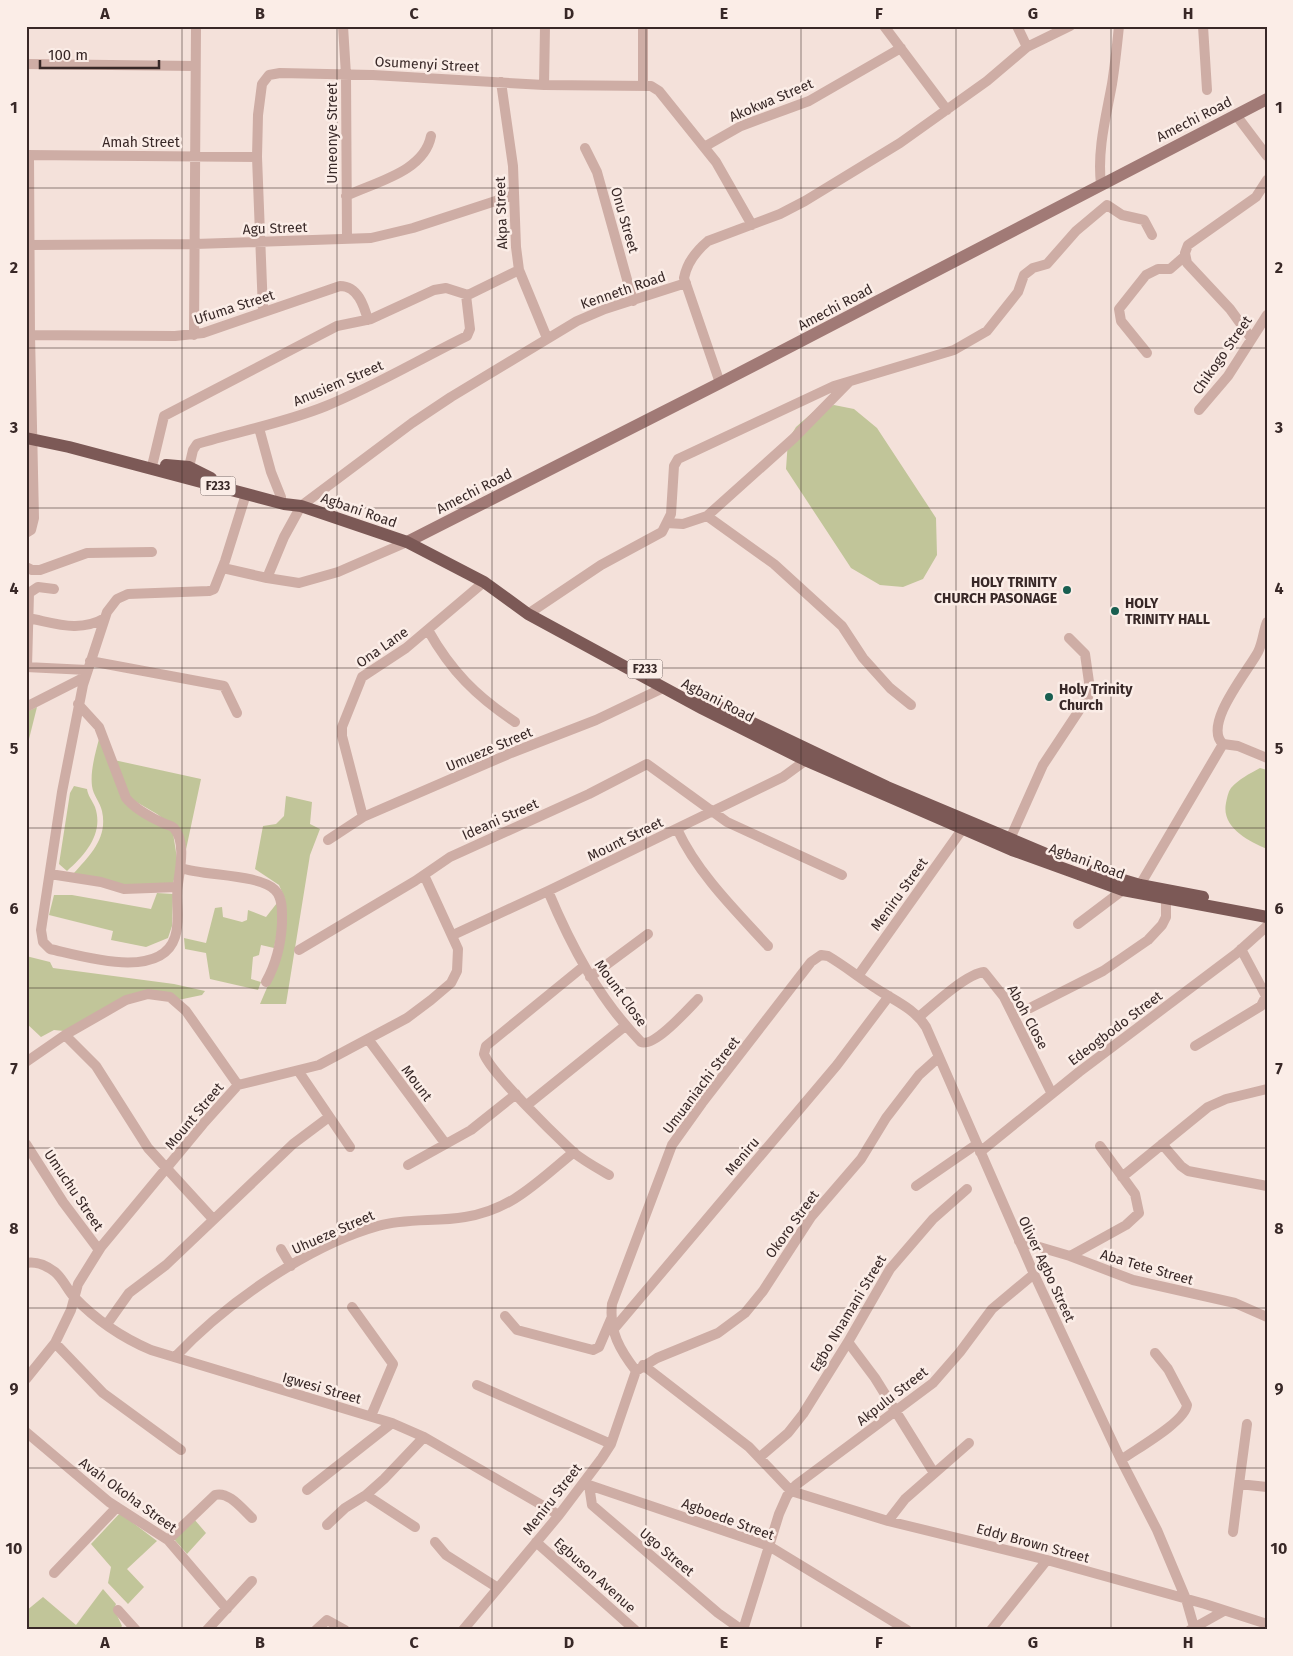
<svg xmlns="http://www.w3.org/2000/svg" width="1293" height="1656" font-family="'Fira Sans',sans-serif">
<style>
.green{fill:#c1c599}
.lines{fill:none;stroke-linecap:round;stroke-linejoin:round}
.street{stroke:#ceada5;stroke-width:10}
.secondary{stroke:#a17a76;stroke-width:12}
.primary{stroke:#7c5956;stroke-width:12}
.grid{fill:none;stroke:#382827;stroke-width:1;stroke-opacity:0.55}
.poi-dot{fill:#185e50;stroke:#fbede7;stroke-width:2}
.labels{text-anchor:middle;stroke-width:5;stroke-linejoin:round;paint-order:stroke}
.shield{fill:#fbede7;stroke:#726361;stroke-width:1}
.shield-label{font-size:12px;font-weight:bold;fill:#382827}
.street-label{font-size:14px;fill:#382827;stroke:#fbede7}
.poi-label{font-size:14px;font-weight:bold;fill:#382827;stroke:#fbede7;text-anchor:start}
.neatline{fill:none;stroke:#382827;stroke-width:2}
.grid-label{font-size:16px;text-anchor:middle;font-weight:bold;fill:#382827}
</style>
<rect width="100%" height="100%" fill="#f4e1da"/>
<path class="green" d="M 834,405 L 854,409 L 877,428 L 936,518 L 937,555 L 923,579 L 903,587 L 880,585 L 851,568 L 786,469 L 788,440 L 796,427 L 813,412 Z
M 37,707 L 26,751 L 26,712 Z
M 100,735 L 117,786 L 173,833 L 178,865 L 173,883 L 124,886 L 74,873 C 90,855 108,838 102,811 C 100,802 93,795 92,786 C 90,770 96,751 100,735 Z
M 114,760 L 201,779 L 184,859 L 177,829 L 157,814 L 133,800 L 125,790 Z
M 1260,768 L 1267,770 L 1267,849 C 1248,841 1221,827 1226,803 C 1227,798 1228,792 1231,788 C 1239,779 1249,774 1260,768 Z
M 74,786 L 87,789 C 88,796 92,800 95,807 C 104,833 86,854 67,871 L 59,864 L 70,793 Z
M 286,796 L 312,802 L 310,824 L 320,829 L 310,855 L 286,1004 L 260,1004 L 278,962 L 285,899 L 279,885 L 255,869 L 263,826 L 276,824 L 284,816 Z
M 157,893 L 173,894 L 172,926 L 168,938 L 146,947 L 111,940 L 113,931 L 49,915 L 54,895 L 72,895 L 151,909 Z
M 277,903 L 279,923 L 274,948 L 261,945 L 259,955 L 253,957 L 251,979 L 261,982 L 258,990 L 210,979 L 206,953 L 185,949 L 184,938 L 206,943 L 215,908 L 222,907 L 223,917 L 242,922 L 247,920 L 248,910 L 266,917 Z
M 26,956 L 50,962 L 53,968 L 174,984 L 205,991 L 202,995 L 178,1000 L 157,992 L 64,1031 L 54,1030 L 41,1037 L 26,1023 Z
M 120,1513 L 157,1541 L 127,1569 L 144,1587 L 128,1604 L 108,1583 L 111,1567 L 91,1544 Z
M 194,1519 L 206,1533 L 187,1554 L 174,1539 Z
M 103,1589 L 116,1604 L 114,1609 L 122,1626 L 119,1630 L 26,1630 L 26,1611 L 43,1597 L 76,1625 Z"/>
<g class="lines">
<path class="street" d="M 343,26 L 346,75 L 347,239
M 643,26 L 643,85
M 884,26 L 947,110
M 1017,26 L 1027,47
M 1203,26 L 1207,90
M 26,64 L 195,66
M 501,82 L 513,166 L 516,247 L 519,270 L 547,338
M 544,85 L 545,26
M 1236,115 L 1267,156
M 704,147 L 741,126 L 809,101 L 901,48
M 585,148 L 597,172 L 633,301
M 26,155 L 257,157
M 1101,184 C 1097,150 1106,117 1112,84 C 1115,65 1117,46 1119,26
M 346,196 C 375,182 424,172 431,136
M 30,245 L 195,244 L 371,238 L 413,228 L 514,195
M 263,311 L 257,157 L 258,115 L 262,84 L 269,75 L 280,73 L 373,75 L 544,85 L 651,86 L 659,91 L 716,162 L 752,225
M 26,335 L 175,336 L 203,333 L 340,286 C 358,286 364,306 368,320
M 194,335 L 196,26
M 1251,338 L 1230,309 L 1187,263 L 1185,253 L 1188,245 L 1256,197 L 1267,180
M 1147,353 L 1121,321 L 1119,309 L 1146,275 L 1158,269 L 1170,269 L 1185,256
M 720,383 L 684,278 C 687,262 696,251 708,241 L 780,214 L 805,201 L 900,143 L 987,81 L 1027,47 L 1070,26
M 1199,410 L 1228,376 L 1267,315
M 259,428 L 271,472 L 281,497
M 153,462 L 164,416 L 337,326 L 371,319 L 434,290 L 446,288 L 468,295 L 519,270
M 189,467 L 193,450 L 197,444 C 240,431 284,423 326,406 C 375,386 420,359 467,336 L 470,329 L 466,295
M 707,516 L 774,564 L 842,626 L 863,658 L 890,688 L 911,705
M 667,523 L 683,524 L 707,516 L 794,438 L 849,382
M 26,533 L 31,530 L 34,518 L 30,335 L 29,155
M 26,567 L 32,570 L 40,570 L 87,553 L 152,552
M 223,568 L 267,578 L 284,537 L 301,506 L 412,423 L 451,397 L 577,321 L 605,309 L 686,283
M 267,578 L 299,583 L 338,572 L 407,542
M 528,614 L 601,565 L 662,532 L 671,514 L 674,466 L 678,459 L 834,386 L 954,350 L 987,331 L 1018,292 L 1024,275 L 1033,268 L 1047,264 L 1076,231 L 1107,205 L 1122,215 L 1144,220 L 1152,235
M 28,618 C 55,623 79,633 105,618
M 1267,622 C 1263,632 1263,642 1258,652 C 1248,671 1202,725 1223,744 L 1238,746 L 1267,758
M 428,630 C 451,671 476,696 515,722
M 90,661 L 224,686 L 237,713
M 26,667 L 87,670
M 27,667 L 29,593 L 38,587 L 54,589
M 78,704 L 99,727 L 126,798 C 134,808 152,818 163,823 C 167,825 171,825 174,828 C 186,842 180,868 178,884 C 175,901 181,919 175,937 C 161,981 82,956 50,949 L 43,942 L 41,930 L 62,792 L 83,685 L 107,612 L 117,599 L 128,594 L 209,591 L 214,589 L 225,561 L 246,494
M 26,707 L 85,677
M 363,817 L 342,736 L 342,727 L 362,677 L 406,648 L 484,582
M 677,829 C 698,874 735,910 768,946
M 1010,839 L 1043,765 L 1088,697 L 1089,682 L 1085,654 L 1069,638
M 328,840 L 363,817 L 511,753 L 596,720 L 663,688
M 181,868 C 204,876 260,874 275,890 C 283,898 282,912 282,923 C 281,944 276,964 266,982
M 50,874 L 101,882 L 124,889 L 177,887
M 1140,885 L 1223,744
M 548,891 C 571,946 599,999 641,1042 C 654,1048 688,1009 698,999
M 1078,924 L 1123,890
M 453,935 L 548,891 L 783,777 L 809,758
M 299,950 L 415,881 L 450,857 L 589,794 L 647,764 L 727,822 L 842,875
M 584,966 L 486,1046 L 484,1054 C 491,1073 555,1135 573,1152 C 584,1161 597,1168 609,1175
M 858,976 L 966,824
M 590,977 L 648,934
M 1030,1008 L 1103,971 L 1148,940 L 1162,925 L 1166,917 L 1166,900
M 919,1017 C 933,1005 966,974 984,972 L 1004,997 L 1052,1094
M 65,1035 L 126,1000 L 148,994 L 170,997 L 186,1011 L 238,1085
M 368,1039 L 445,1143
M 1195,1046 L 1261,1006 L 1266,996 L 1241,949
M 26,1062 L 65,1035 L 96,1066 L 148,1148 L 213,1219
M 299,1072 L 350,1147
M 527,1105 L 625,1026
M 26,1144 L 63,1202 L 99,1250
M 1162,1144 L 1181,1166 L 1188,1171 L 1267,1186
M 980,1152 L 1079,1072 L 1237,953 L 1267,926
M 408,1165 L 471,1130 L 516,1094
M 1122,1177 L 1208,1107 L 1226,1099 L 1267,1089
M 916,1186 L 977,1144
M 1019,1241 L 1070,1256 L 1133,1280 L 1235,1303 L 1267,1317
M 281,1249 L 291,1266
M 1070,1256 L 1126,1225 L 1139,1213 L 1135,1194 L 1100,1146
M 26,1263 C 37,1261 47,1266 55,1272 C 63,1279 67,1289 74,1297 C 95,1319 123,1338 151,1350 L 392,1423 L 424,1437 L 559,1515
M 352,1307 L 393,1364 L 371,1416
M 505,1316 L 517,1330 L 593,1350 L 599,1347 L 611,1319
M 107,1324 L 129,1293 L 166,1265 L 293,1144 L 329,1117
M 613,1330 L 837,1065 L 889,996
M 848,1342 L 875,1378 L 934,1473
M 55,1343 L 103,1393 L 181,1450
M 175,1357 C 225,1304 307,1246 378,1226 C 406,1218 436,1222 465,1217 C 512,1210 538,1181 574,1152
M 643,1365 L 749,1447 L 791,1491 L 888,1521 L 1047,1560 L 1205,1604 L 1267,1624
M 636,1371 C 620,1350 609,1332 612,1304 L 672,1145 L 702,1103 L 811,962 L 821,955 L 828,956 C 845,966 861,979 877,989 C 895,1001 914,1008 926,1027 L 1034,1274 L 1121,1460 L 1157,1530 L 1186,1599 L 1194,1627
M 26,1379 L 55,1343 L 71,1310 L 78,1284 L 101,1247 L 203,1124 L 238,1085 L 319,1065 L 407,1018 L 431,1000 L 451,983 L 457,971 L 458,949 L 424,875
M 477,1385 L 611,1444
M 26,1432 L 109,1502 L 168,1540 L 227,1609
M 760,1457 L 788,1433 L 803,1414 L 848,1342 L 890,1269 L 933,1219 L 967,1189
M 1121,1460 C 1136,1449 1185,1422 1187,1405 L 1168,1369 L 1155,1353
M 583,1483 L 769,1546 L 907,1630
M 1239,1484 L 1247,1424
M 589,1485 L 592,1505 L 718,1613 L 742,1630
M 307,1490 L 392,1423
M 366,1495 L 415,1527
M 888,1521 L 905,1499 L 969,1443
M 327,1525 L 345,1508 L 366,1495 L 384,1479 L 424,1437
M 1233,1532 L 1239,1484 L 1267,1487
M 168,1540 L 215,1495 C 229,1491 242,1509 252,1518
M 435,1542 L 446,1555 L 498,1588
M 536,1542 L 635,1630
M 54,1573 L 117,1507
M 118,1610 L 136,1630
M 207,1630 L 252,1581
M 316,1630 L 327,1620 L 345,1630
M 463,1630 L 559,1515 L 602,1458 L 611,1444 L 636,1371 L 657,1358 L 718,1333 L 745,1313 L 763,1291 L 811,1217 L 861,1159 L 886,1118 L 919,1075 L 939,1057
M 743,1630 L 779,1514 L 787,1496 L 796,1485 L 933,1383 L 960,1352 L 992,1309 L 1034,1274
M 991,1630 L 1047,1560
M 1190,1630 L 1224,1611"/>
<path class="secondary" d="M 407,542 L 720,383 L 1267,99"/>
<path class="primary" d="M 26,438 L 69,447 L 284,504 L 301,506 L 407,542 L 484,582 L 528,614 L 703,709 L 805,760 L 1012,850 L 1123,890 L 1267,917
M 166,465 L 189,467 L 211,478
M 696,696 L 887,787 L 1051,856
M 1093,871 L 1140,885 L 1203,897"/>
</g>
<path class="grid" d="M 182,26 L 182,1630M 337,26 L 337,1630M 492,26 L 492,1630M 646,26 L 646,1630M 801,26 L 801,1630M 956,26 L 956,1630M 1111,26 L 1111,1630M 26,188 L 1267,188M 26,348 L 1267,348M 26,508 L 1267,508M 26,668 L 1267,668M 26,828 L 1267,828M 26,988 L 1267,988M 26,1148 L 1267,1148M 26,1308 L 1267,1308M 26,1468 L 1267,1468"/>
<g class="poi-dot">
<circle cx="1067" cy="590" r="5"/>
<circle cx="1115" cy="611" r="5"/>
<circle cx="1049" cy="697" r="5"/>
</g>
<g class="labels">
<g class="shield">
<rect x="200.5" y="476.5" width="35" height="19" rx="4"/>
<rect x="627.5" y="659.5" width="35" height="19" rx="4"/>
</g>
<g class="shield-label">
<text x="218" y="490">F233</text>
<text x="645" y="673">F233</text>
</g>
<g class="street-label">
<text transform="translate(427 64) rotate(3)" y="5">Osumenyi Street</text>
<text transform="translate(771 100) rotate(-23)" y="5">Akokwa Street</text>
<text transform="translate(1194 119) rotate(-27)" y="5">Amechi Road</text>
<text transform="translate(332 133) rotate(-90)" y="5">Umeonye Street</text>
<text x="141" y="147">Amah Street</text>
<text transform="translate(501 213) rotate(-92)" y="5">Akpa Street</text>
<text transform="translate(625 220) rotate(74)" y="5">Onu Street</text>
<text transform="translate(275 228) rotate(-2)" y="5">Agu Street</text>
<text transform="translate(623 290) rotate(-19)" y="5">Kenneth Road</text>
<text transform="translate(234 307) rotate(-18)" y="5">Ufuma Street</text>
<text transform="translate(835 307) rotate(-28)" y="5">Amechi Road</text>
<text transform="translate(1222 355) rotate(-55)" y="5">Chikogo Street</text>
<text transform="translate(338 383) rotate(-23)" y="5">Anusiem Street</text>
<text transform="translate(474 491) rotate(-27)" y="5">Amechi Road</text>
<text transform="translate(359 510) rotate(19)" y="5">Agbani Road</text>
<text transform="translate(382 647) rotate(-35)" y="5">Ona Lane</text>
<text transform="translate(718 700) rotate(27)" y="5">Agbani Road</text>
<text transform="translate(489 749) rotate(-23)" y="5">Umueze Street</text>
<text transform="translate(500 819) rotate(-24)" y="5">Ideani Street</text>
<text transform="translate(625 839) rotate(-26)" y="5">Mount Street</text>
<text transform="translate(1087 861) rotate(20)" y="5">Agbani Road</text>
<text transform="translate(899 894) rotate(-54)" y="5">Meniru Street</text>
<text transform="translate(621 993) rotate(54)" y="5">Mount Close</text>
<text transform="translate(1028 1017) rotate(62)" y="5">Aboh Close</text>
<text transform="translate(1115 1028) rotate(-37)" y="5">Edeogbodo Street</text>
<text transform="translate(417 1083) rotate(53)" y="5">Mount</text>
<text transform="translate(701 1085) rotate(-53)" y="5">Umuaniachi Street</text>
<text transform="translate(194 1116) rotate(-50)" y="5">Mount Street</text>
<text transform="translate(742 1156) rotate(-50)" y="5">Meniru</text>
<text transform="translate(74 1190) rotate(56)" y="5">Umuchu Street</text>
<text transform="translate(792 1224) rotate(-54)" y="5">Okoro Street</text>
<text transform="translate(333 1232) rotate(-24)" y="5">Uhueze Street</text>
<text transform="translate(1147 1267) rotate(16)" y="5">Aba Tete Street</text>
<text transform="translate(1047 1269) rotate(65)" y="5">Oliver Agbo Street</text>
<text transform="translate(848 1313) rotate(-59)" y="5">Egbo Nnamani Street</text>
<text transform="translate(322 1388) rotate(16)" y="5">Igwesi Street</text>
<text transform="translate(892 1396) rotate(-38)" y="5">Akpulu Street</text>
<text transform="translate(128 1495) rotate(36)" y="5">Avah Okoha Street</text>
<text transform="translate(552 1499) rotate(-52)" y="5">Meniru Street</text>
<text transform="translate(728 1519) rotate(20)" y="5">Agboede Street</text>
<text transform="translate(1033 1543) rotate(15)" y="5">Eddy Brown Street</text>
<text transform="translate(667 1552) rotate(40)" y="5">Ugo Street</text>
<text transform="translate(595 1575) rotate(42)" y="5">Egbuson Avenue</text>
</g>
<g class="poi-label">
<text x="1057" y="587" text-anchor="end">HOLY TRINITY<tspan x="1057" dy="16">CHURCH PASONAGE</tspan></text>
<text x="1125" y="608">HOLY<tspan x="1125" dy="16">TRINITY HALL</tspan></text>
<text x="1059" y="694">Holy Trinity<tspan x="1059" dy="16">Church</tspan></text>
</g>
</g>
<rect width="1293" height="1656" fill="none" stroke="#fbede7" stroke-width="55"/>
<path d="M40 60v8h119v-8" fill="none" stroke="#382827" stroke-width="2.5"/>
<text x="48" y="60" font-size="15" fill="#382827" stroke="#fbede7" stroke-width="4" paint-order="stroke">100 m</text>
<rect x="28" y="28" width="1238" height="1600" class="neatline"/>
<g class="grid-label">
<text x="105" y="19">A</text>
<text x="260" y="19">B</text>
<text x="414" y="19">C</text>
<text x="569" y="19">D</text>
<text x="724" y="19">E</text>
<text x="879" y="19">F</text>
<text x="1033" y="19">G</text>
<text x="1188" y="19">H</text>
<text x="14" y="113">1</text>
<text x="1279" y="113">1</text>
<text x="14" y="273">2</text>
<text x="1279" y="273">2</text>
<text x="14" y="433">3</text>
<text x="1279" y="433">3</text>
<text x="14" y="594">4</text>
<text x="1279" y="594">4</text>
<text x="14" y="754">5</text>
<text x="1279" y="754">5</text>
<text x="14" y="914">6</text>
<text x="1279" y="914">6</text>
<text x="14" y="1074">7</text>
<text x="1279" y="1074">7</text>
<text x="14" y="1234">8</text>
<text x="1279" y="1234">8</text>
<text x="14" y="1394">9</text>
<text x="1279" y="1394">9</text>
<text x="14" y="1554">10</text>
<text x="1279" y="1554">10</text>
<text x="105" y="1648">A</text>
<text x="260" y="1648">B</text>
<text x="414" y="1648">C</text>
<text x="569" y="1648">D</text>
<text x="724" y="1648">E</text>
<text x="879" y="1648">F</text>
<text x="1033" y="1648">G</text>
<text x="1188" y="1648">H</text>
</g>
</svg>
